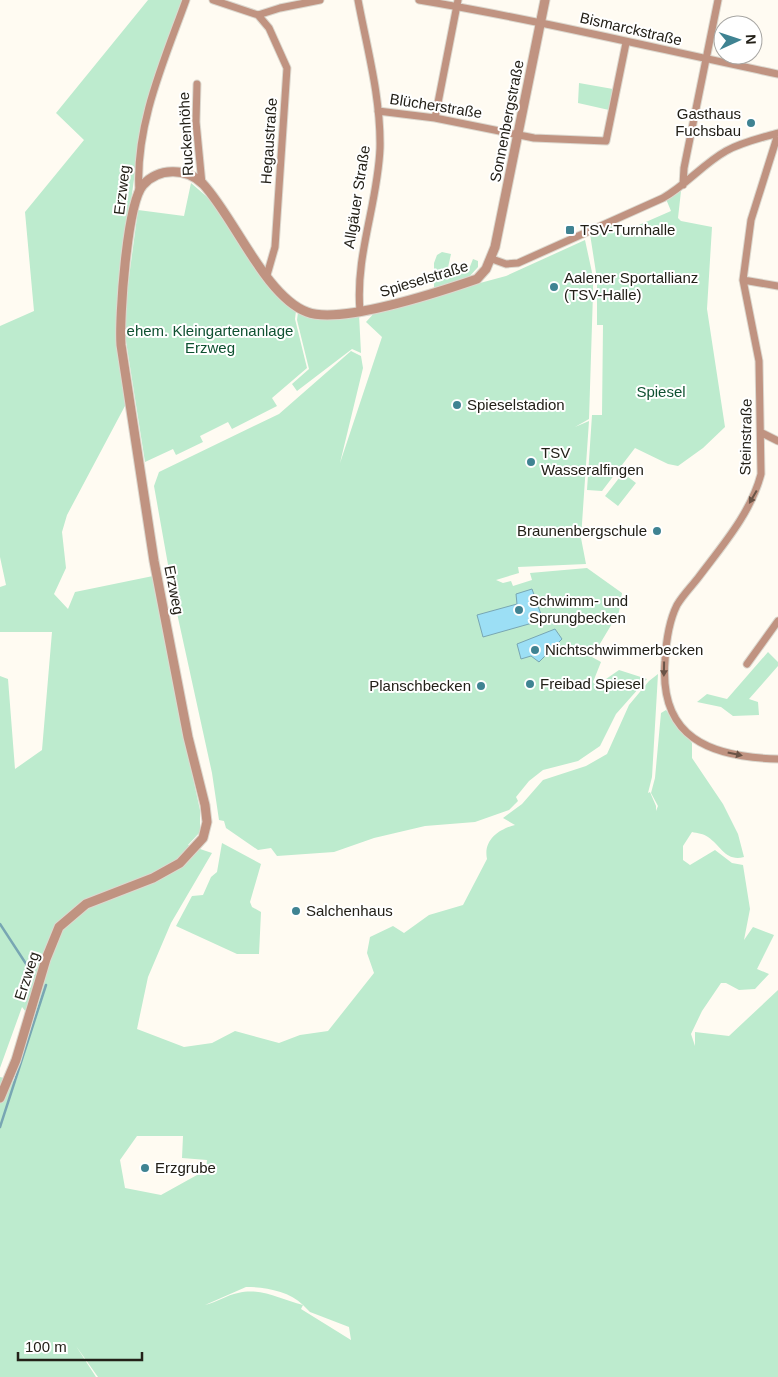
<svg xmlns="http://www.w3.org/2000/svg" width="778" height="1377" font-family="Arial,sans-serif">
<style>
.green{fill:#bdebce;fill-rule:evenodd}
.water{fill:#9cdff5;stroke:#78a6b3}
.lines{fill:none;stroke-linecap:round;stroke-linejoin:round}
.stream{stroke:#78a6b3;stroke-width:2.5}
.minor-casing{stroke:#dcd8cf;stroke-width:9}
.tertiary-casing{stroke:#dcd8cf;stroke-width:11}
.minor{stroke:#c09381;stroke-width:7}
.tertiary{stroke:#c09381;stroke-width:9}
.oneway{fill:#6a5447}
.poi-dot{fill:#3f8392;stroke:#fff;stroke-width:2}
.labels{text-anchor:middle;stroke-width:4;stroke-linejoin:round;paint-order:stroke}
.street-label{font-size:15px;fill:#232018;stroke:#fff}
.poi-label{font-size:15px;fill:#232018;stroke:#fff;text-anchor:start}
.park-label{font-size:15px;fill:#0f5131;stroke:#fff}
</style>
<rect width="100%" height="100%" fill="#fffbf2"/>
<path class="green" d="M 148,0 L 182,0 L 151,89 L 138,150 L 118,296 L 126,404 L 67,515 L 62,532 L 66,568 L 54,594 L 68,609 L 75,592 L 153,576 L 176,700 L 200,810 L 200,832 L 188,845 L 212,853 L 171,923 L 148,977 L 137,1029 L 184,1047 L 212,1043 L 235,1031 L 279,1043 L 300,1035 L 328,1031 L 374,973 L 367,953 L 370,937 L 393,926 L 404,933 L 429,915 L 463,905 L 487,859 C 483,840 499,829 515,825 L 503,818 L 522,804 L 543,780 L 586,766 L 607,754 L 629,705 L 649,681 L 658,674 L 652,777 L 648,793 L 650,792 L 656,806 L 656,811 L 658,806 L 651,793 L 655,778 L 661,713 L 666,710 L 692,743 L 692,758 L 723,804 L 738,834 L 744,857 C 726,862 721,846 708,837 C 704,834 697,833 692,832 L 683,846 L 683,860 L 690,865 L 715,850 L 732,863 L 743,865 L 750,909 L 744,940 L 753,927 L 774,935 L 757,969 L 769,974 L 755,989 L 739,990 L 726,983 L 721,983 L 702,1011 L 691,1034 L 695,1046 L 695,1032 L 729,1036 L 778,990 L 778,1377 L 98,1377 L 76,1346 L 96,1377 L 0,1377 L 0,1077 L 16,1081 L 33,1021 L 22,1007 L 0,1068 L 0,676 L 8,679 L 15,769 L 42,750 L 52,632 L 0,632 L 0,587 L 6,585 L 0,557 L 0,326 L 34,311 L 25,212 L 84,140 L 56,113 ZM 137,1136 L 183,1136 L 182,1158 L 207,1160 L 206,1170 L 161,1195 L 125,1188 L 120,1160 ZM 246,1287 C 265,1287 289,1291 303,1305 C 281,1300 262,1287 238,1293 C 227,1295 217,1302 205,1305 ZM 303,1305 L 310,1312 L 349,1327 L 351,1340 L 301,1309 Z
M 579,83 L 613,89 L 609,110 L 578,103 Z
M 191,183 L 213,202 L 296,311 L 295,319 L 307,368 L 272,398 L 277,406 L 232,429 L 228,422 L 200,436 L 203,442 L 176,455 L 173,449 L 145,462 L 123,322 L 138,210 L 184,216 Z
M 681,191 L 678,218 L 681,221 L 712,227 L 707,309 L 725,427 L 703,448 L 678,466 L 668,464 L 635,448 L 602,491 L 587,490 L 592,415 L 602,415 L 603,325 L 597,325 L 597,279 L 590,234 L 611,224 L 616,235 L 671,211 L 666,199 Z
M 585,240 L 593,277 L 593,293 L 589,419 L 575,427 L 589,421 L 581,538 L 586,564 L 518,567 L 519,573 L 496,580 L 503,583 L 511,581 L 513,586 L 532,580 L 530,573 L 587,568 L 622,593 L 619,612 L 592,657 L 601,662 L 593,682 L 596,686 L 619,670 L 647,679 L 616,714 L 600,746 L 578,761 L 543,770 L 529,781 L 516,797 L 518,801 L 509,810 L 475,822 L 425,826 L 374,838 L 334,852 L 277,856 L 271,848 L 258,850 L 226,828 L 224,821 L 219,820 L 212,773 L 175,604 L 154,486 L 159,472 L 279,414 L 351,351 L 361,356 L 363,368 L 340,463 L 382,337 L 366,322 L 376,311 L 506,276 Z
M 442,252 L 451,254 L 447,272 L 469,269 L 473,259 L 478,261 L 478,267 L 469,277 L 434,288 L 434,263 L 437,255 Z
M 298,312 C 314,323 341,317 359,314 L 361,353 L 352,349 L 297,391 L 292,384 L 309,369 L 297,320 Z
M 623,473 L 636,483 L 618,506 L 605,496 Z
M 768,652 L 778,662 L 778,666 L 749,699 L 758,702 L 759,715 L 733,716 L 721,707 L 697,702 L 707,694 L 727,699 Z
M 222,843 L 261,864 L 250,902 L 252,907 L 261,912 L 259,954 L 237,954 L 176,926 L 192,896 L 203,895 L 211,877 L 217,872 Z"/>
<path class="water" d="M 532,589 L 543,620 L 483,637 L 477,615 L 517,604 L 516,594 Z
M 555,629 L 562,639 L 539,662 L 531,656 L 521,659 L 517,644 Z"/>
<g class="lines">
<path class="stream" d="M 0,924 L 32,973
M 0,1127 L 46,985"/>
<g class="minor-casing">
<path id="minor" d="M 213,0 L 258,15 L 280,8 L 320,0
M 358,0 C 367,48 381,98 380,148 C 378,203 355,255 360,311
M 419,0 C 539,20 658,49 778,74
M 258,15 L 269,28 L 287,68 L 275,247 L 267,275
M 197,84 L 196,122 L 202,184
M 378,111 L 435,118 L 534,138 L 606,141 L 626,43
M 435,118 L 458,0
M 778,134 L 751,220 L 743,280 L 759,361 L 761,474 C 751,513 722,546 698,578 C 691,587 683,595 677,605 C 669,621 666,642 665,661 C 659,738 710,757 778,759
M 683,185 L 684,168 L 718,0
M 139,191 C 135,125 164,61 186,0
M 492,259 L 506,264 L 518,263 L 663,198 C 686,185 703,164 726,151 C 742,142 761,138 778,133
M 743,280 L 778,286
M 762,433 L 778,441
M 747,664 L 778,621"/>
</g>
<g class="tertiary-casing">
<path id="tertiary" d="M 0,1098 L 16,1060 L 46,959 L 59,927 L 86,904 L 153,878 L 180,863 L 203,838 L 207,822 L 205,805 L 188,737 L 154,561 L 121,345 C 119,318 127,203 143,185 C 158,168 186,167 203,184 C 234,217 265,296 307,312 C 340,325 442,291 477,279 L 486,269 L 495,247 L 545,0"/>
</g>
<use href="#minor" class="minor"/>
<use href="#tertiary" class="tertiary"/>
</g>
<defs><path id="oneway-solid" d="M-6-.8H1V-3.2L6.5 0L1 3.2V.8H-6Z" transform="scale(1.25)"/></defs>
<g class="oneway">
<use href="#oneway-solid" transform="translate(753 497) rotate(120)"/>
<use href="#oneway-solid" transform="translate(664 669) rotate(91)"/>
<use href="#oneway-solid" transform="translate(735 754) rotate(12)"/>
</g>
<g class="poi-dot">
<circle cx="751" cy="123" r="5"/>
<rect x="565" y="225" width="10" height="10" rx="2.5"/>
<circle cx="554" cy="287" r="5"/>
<circle cx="457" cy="405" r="5"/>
<circle cx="531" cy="462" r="5"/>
<circle cx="657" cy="531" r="5"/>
<circle cx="519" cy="610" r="5"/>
<circle cx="535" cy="650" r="5"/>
<circle cx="530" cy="684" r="5"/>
<circle cx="481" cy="686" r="5"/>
<circle cx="296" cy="911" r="5"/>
<circle cx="145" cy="1168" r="5"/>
</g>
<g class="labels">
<g class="street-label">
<text transform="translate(631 29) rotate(13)" y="5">Bismarckstraße</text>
<text transform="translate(436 106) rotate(9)" y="5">Blücherstraße</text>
<text transform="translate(507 121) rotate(-79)" y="5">Sonnenbergstraße</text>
<text transform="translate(186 134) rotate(-93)" y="5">Ruckenhöhe</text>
<text transform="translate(269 141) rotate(-86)" y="5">Hegaustraße</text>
<text transform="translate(122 190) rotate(-83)" y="5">Erzweg</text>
<text transform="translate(357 197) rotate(-81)" y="5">Allgäuer Straße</text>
<text transform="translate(424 279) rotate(-17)" y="5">Spieselstraße</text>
<text transform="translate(746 437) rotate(-89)" y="5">Steinstraße</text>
<text transform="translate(174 590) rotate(79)" y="5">Erzweg</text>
<text transform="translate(27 976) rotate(-72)" y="5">Erzweg</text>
</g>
<g class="poi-label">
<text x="741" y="119" text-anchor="end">Gasthaus<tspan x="741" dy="17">Fuchsbau</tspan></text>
<text x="580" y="235">TSV-Turnhalle</text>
<text x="564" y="283">Aalener Sportallianz<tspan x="564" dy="17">(TSV-Halle)</tspan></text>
<text x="467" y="410">Spieselstadion</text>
<text x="541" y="458">TSV<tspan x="541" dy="17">Wasseralfingen</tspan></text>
<text x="647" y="536" text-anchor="end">Braunenbergschule</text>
<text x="529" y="606">Schwimm- und<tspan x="529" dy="17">Sprungbecken</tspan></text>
<text x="545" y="655">Nichtschwimmerbecken</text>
<text x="540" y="689">Freibad Spiesel</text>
<text x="471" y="691" text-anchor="end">Planschbecken</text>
<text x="306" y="916">Salchenhaus</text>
<text x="155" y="1173">Erzgrube</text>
</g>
<g class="park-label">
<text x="210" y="336">ehem. Kleingartenanlage<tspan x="210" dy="17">Erzweg</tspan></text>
<text x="661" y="397">Spiesel</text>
</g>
</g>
<g transform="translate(738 40) rotate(87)"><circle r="24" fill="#ffffff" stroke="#a7a6a3"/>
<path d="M0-4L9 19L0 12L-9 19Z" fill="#3f8392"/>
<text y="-8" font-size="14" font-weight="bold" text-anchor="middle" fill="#232018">N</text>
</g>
<path d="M18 1352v8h124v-8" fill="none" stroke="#232018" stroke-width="2.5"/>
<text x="25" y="1352" font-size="15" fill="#232018" stroke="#ffffff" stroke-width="4" paint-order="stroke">100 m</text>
</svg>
